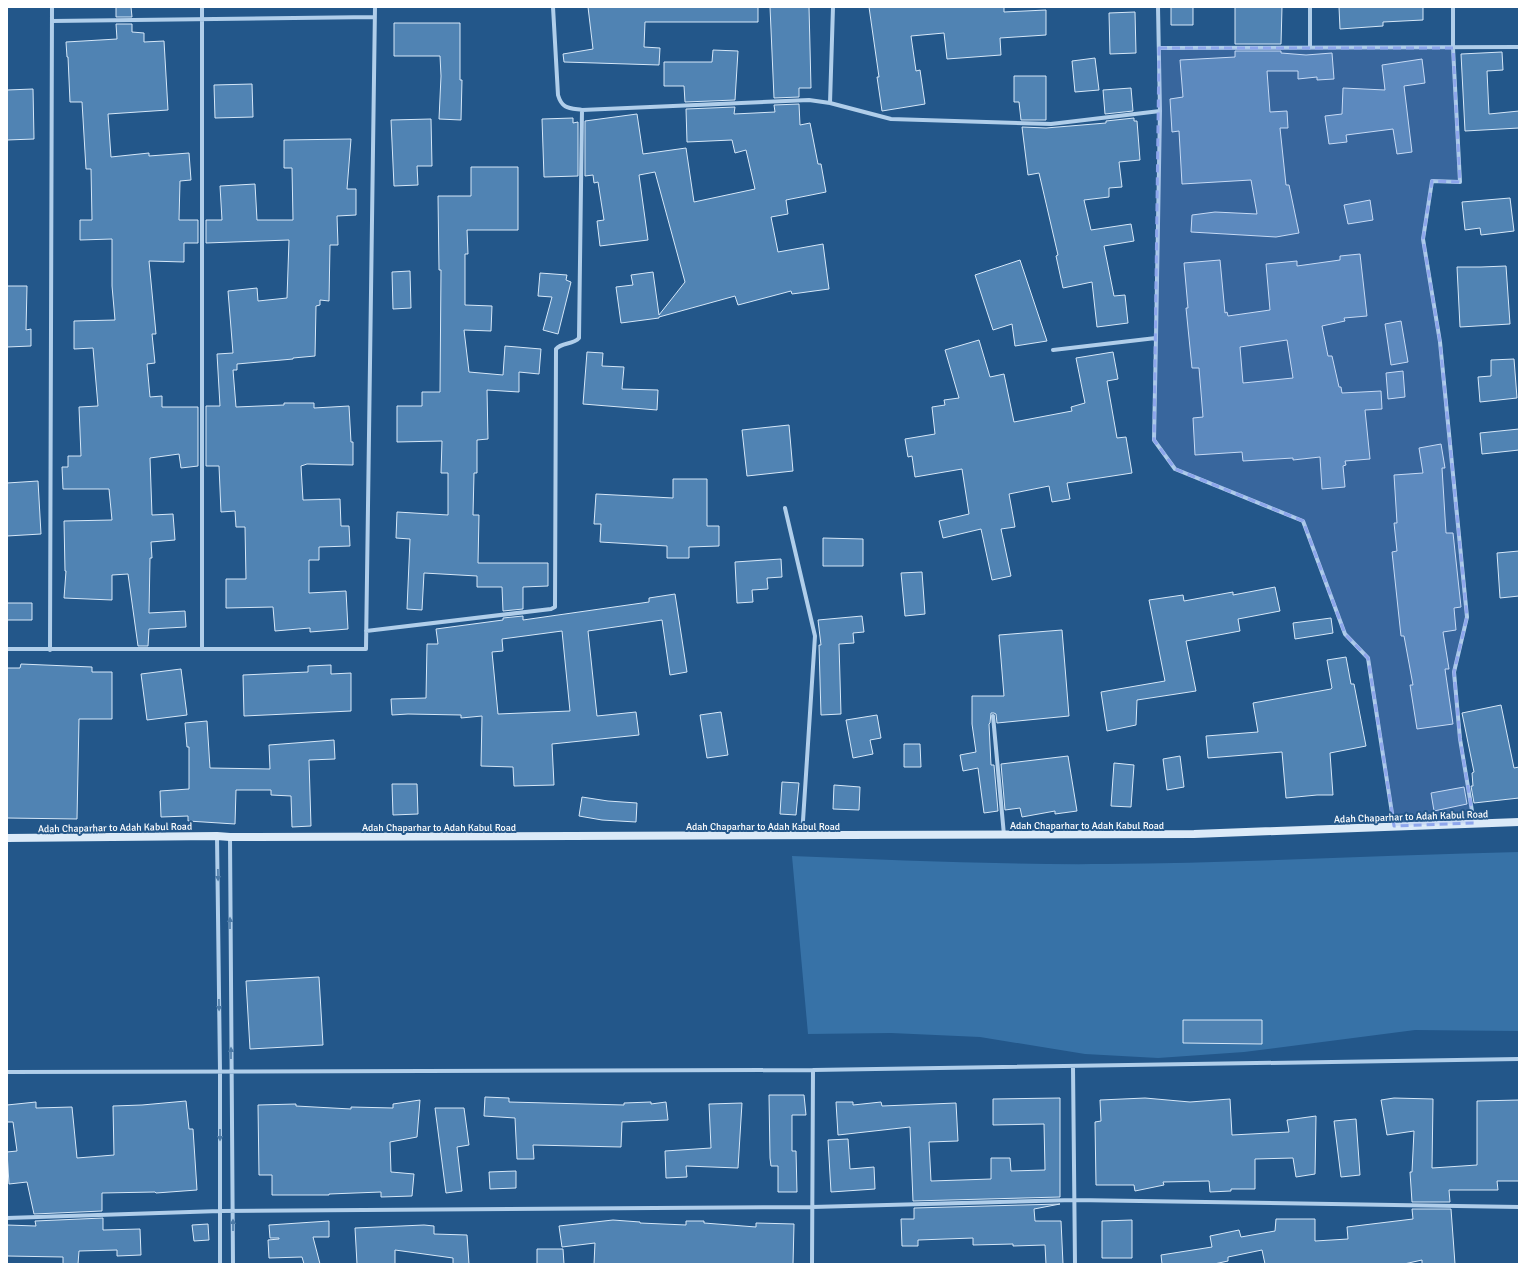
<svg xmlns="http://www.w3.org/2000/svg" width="1526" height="1271" font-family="Signika,sans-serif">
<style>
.green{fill:#3772a7}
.building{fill:#5083b3;stroke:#d5e7f8;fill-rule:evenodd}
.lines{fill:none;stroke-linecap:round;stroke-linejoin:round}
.minor{stroke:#b0ceea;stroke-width:4}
.secondary{stroke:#dbeaf8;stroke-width:8}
.oneway{fill:#4d7ba7}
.marked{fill:#8ea6ec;fill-opacity:0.2;stroke:#8ea6ec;stroke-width:3;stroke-dasharray:8 5;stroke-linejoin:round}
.labels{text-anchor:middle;stroke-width:4;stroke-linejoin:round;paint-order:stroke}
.street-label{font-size:10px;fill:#fff;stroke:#23578a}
</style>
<rect width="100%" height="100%" fill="#23578a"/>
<path class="green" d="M 1519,852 L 1519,1031 L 1415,1030 L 1244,1052 L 1158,1058 L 1085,1054 L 980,1037 L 891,1033 L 808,1034 L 792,856 C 896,860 1001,865 1106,864 C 1244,863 1381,855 1519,852 Z"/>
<path class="building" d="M 116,7 L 131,7 L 132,17 L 116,17 Z
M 588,7 L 758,7 L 758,22 L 645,22 L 644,47 L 660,48 L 659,65 L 564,62 L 563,54 L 593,49 Z
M 770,7 L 809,7 L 811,88 L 799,88 L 799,97 L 774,98 Z
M 869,7 L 1004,7 L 1004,12 L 1046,10 L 1046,35 L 1000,38 L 1001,55 L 947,59 L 944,33 L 911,36 L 916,71 L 920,70 L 925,104 L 882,111 L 877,77 L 879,77 Z
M 1171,7 L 1193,7 L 1193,25 L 1171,25 Z
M 1235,7 L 1282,7 L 1281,44 L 1235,44 Z
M 1339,7 L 1423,7 L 1423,20 L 1383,22 L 1383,26 L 1340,29 Z
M 1135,12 L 1136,53 L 1110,54 L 1109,13 Z
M 394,23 L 460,23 L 460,80 L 462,80 L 461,120 L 439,119 L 441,76 L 440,56 L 394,56 Z
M 116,24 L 132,24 L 132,32 L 144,33 L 144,42 L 164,41 L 168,110 L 108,114 L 111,157 L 149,153 L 149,156 L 189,153 L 191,180 L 180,181 L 179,220 L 198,220 L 198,243 L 184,243 L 184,262 L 149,261 L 156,334 L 152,334 L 155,363 L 147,364 L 150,397 L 162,396 L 162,407 L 198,407 L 198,466 L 181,468 L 179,454 L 150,458 L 152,515 L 173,514 L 175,540 L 151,542 L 152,558 L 150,558 L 149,613 L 185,611 L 186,627 L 149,629 L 148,646 L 138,646 L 128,574 L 112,575 L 112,600 L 64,598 L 66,571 L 65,571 L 64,521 L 112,520 L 109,489 L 63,489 L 62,467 L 68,467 L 68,456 L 81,456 L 79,407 L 98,406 L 93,348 L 74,349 L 74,321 L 115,320 L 112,286 L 112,239 L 80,240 L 80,220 L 92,220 L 91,169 L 86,169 L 82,102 L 70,102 L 68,57 L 67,57 L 66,42 L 117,39 Z
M 713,50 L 738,51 L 735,100 L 685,102 L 684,86 L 664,86 L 664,62 L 712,62 Z
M 1235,51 L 1281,51 L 1281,53 L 1306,55 L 1332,53 L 1334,79 L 1317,80 L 1317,77 L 1298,79 L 1298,71 L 1267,71 L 1270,112 L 1287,111 L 1288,128 L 1280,128 L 1286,185 L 1289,185 L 1299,233 L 1276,237 L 1191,232 L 1192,215 L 1215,212 L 1257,214 L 1251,180 L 1182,184 L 1179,131 L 1172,132 L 1170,99 L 1183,97 L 1180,60 L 1235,57 Z
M 1502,52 L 1503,70 L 1487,71 L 1489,114 L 1519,111 L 1519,128 L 1465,131 L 1461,54 Z
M 1095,58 L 1099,90 L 1075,92 L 1072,61 Z
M 1422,59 L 1425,83 L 1404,86 L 1412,152 L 1397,154 L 1393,129 L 1346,135 L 1347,142 L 1329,144 L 1325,116 L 1342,114 L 1343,88 L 1385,90 L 1382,65 Z
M 1014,76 L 1046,76 L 1046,120 L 1021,120 L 1019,102 L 1014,102 Z
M 252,84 L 253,117 L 215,118 L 214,85 Z
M 1131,88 L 1133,111 L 1105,114 L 1103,90 Z
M 33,89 L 34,139 L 7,140 L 7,90 Z
M 799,104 L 800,125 L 810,123 L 818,164 L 821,164 L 826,192 L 786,200 L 788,214 L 771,217 L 778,252 L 823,244 L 829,289 L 792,294 L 791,291 L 738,305 L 735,296 L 659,317 L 659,318 L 621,323 L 616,287 L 633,285 L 631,275 L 653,272 L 659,315 L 685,282 L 655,172 L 639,175 L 648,240 L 600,246 L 597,221 L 604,220 L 598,182 L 594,183 L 593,175 L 585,176 L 585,121 L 637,114 L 643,154 L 686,148 L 694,202 L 755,189 L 746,150 L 735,153 L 732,140 L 687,142 L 686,109 L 735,107 L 734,114 L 775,112 L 774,105 Z
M 573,118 L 573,123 L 578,122 L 578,176 L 544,177 L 542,119 Z
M 1134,118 L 1134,121 L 1137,121 L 1140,160 L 1119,162 L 1122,187 L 1109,188 L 1109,197 L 1084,200 L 1091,230 L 1131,224 L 1134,241 L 1104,246 L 1114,296 L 1125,295 L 1128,323 L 1097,327 L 1092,282 L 1063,288 L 1056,256 L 1058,255 L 1039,173 L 1028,175 L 1022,127 L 1046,128 L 1106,123 L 1106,121 Z
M 431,119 L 432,166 L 417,166 L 418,185 L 394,186 L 391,120 Z
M 351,139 L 347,189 L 356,189 L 356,215 L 337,216 L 338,245 L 330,245 L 329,301 L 320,300 L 320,305 L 316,306 L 315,356 L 293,358 L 293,359 L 237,364 L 237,370 L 233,370 L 236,407 L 284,405 L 284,403 L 314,403 L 314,408 L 349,406 L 351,442 L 353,442 L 353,465 L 307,464 L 301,466 L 303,500 L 340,499 L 341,526 L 349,526 L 350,546 L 319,547 L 319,560 L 309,560 L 309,593 L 346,591 L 348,629 L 310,632 L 310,628 L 275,631 L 273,607 L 226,608 L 226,579 L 246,579 L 245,527 L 236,527 L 235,511 L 221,512 L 219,466 L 206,466 L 206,406 L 220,406 L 217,354 L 233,353 L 228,291 L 257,288 L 258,301 L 287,298 L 289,240 L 206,243 L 206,220 L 222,220 L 220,186 L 255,184 L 257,220 L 293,220 L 292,168 L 284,168 L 284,140 Z
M 471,167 L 518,167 L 518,230 L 467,230 L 468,254 L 465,254 L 465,305 L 492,306 L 491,331 L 464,330 L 469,372 L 503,375 L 505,346 L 541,349 L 539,374 L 519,372 L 519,392 L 487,390 L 488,439 L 477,440 L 477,473 L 474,473 L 473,515 L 479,515 L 478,563 L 548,563 L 548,586 L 523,587 L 523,609 L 503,611 L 502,587 L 477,587 L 477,576 L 424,573 L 422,610 L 407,609 L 410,539 L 396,538 L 397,512 L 448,515 L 448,473 L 441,473 L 442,441 L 397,442 L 397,406 L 422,406 L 422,392 L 440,392 L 441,270 L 439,270 L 438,196 L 471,196 Z
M 1510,198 L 1514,231 L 1481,235 L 1480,228 L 1465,230 L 1462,202 Z
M 1370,200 L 1373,220 L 1348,224 L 1344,205 Z
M 1360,254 L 1367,316 L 1344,318 L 1345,321 L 1322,326 L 1328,356 L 1332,356 L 1339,387 L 1341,387 L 1342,393 L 1381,391 L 1382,409 L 1365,410 L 1370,459 L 1345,461 L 1346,465 L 1343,466 L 1345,487 L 1322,489 L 1320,457 L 1293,460 L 1293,458 L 1243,461 L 1242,452 L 1195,455 L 1193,418 L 1203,417 L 1199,368 L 1192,368 L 1186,308 L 1188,308 L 1184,263 L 1220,260 L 1225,313 L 1227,312 L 1228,316 L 1270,310 L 1266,264 L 1297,261 L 1297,266 L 1340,260 L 1340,256 ZM 1287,340 L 1293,378 L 1243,383 L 1240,347 Z
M 1020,260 L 1047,341 L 1015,346 L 1012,324 L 993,330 L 975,275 Z
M 1506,266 L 1510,324 L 1460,327 L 1457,267 L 1481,267 Z
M 410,271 L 411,308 L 393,309 L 392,272 Z
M 540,273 L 567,275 L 566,280 L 571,282 L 558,334 L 543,330 L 552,297 L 538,296 Z
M 7,286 L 27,286 L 26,330 L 31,329 L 31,346 L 7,347 Z
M 1401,321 L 1408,362 L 1391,365 L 1385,324 Z
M 979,340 L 990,377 L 1004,374 L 1014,422 L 1072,411 L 1071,407 L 1085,403 L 1076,358 L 1113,352 L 1118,379 L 1107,381 L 1117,438 L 1126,437 L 1132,473 L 1067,483 L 1070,499 L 1052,502 L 1049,486 L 1009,494 L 1015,527 L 1001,529 L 1011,576 L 992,580 L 981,529 L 943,538 L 939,521 L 969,514 L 962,469 L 915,477 L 912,456 L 908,457 L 905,439 L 935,434 L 932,407 L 945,405 L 944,400 L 959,398 L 945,350 Z
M 587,352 L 603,353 L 602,366 L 624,367 L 622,389 L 658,390 L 657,410 L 583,404 Z
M 1514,359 L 1517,398 L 1480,402 L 1478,377 L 1491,376 L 1491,360 Z
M 1403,371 L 1405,397 L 1388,399 L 1386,373 Z
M 789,425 L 793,471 L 747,476 L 742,430 Z
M 1519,429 L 1519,450 L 1482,454 L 1480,433 Z
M 1441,444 L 1445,468 L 1442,468 L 1446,533 L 1453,533 L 1461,607 L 1454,608 L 1456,630 L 1443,632 L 1449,669 L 1445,669 L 1453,724 L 1417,729 L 1410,685 L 1413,685 L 1404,636 L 1401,636 L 1392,552 L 1397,551 L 1394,523 L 1397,523 L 1394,475 L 1423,473 L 1419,448 Z
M 673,479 L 707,479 L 707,526 L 719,526 L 719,546 L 689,547 L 689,558 L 667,558 L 667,546 L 600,542 L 601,524 L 594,524 L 596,494 L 673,498 Z
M 38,481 L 41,534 L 7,536 L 7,483 Z
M 823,538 L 863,539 L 863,566 L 823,566 Z
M 1519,551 L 1519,596 L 1500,598 L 1497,553 Z
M 781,559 L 782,577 L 767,578 L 768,589 L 752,590 L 753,602 L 737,603 L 735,562 Z
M 922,572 L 925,614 L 905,616 L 901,573 Z
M 1275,587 L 1280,611 L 1238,619 L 1240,631 L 1186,641 L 1196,691 L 1137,700 L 1136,725 L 1107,731 L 1101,692 L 1165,681 L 1149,600 L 1183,595 L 1184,601 L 1233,592 L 1233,595 Z
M 675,594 L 687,672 L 670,675 L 662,620 L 588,631 L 597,716 L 636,712 L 639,735 L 552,744 L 554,785 L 514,786 L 513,767 L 481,766 L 482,716 L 461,718 L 461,715 L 408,714 L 392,715 L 391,699 L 426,698 L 427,644 L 438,644 L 436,629 L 503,620 L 503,618 L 523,616 L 523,620 L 649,602 L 649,598 ZM 562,631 L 570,711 L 498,714 L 492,652 L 503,651 L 502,639 Z
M 7,603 L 32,603 L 32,620 L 7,620 Z
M 862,616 L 864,632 L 853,633 L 854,643 L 839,644 L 841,714 L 821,715 L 819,645 L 821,645 L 818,620 Z
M 1331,618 L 1333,633 L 1295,639 L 1293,623 Z
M 1062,630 L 1069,716 L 997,723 L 996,714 L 994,713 L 991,713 L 990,723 L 989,724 L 991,765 L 994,765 L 998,811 L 984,813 L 978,768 L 963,771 L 960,755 L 976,752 L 972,724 L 972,696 L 1004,696 L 999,635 Z
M 1346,657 L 1351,684 L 1354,684 L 1366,746 L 1330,753 L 1333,795 L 1317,795 L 1286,798 L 1282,752 L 1208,758 L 1206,736 L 1258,732 L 1253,703 L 1331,689 L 1332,688 L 1327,660 Z
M 21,664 L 92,667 L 92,672 L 112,672 L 112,719 L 79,719 L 77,819 L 7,818 L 7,668 L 20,668 Z
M 331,665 L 331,674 L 351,673 L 351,711 L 244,716 L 243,675 L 308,672 L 308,666 Z
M 181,669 L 187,715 L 147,720 L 141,674 Z
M 1501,705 L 1514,768 L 1519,767 L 1519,798 L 1474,803 L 1471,786 L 1473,786 L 1472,773 L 1474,772 L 1462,713 Z
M 721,712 L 728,755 L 707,758 L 700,715 Z
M 877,715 L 881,738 L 870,740 L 873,754 L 853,758 L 846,720 Z
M 207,721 L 210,768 L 270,769 L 269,745 L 334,740 L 335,759 L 309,760 L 311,826 L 292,827 L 291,796 L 271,795 L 271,790 L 236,790 L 235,824 L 188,821 L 188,816 L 161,817 L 160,791 L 189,789 L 189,747 L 187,747 L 185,723 Z
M 904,744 L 920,744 L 921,767 L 904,767 Z
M 1068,756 L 1077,811 L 1055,814 L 1055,811 L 1022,817 L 1020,808 L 1005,810 L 1001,764 Z
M 1180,756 L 1184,787 L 1167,790 L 1163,759 Z
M 1114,763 L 1134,765 L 1131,807 L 1111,806 Z
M 782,782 L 799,783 L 796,815 L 780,814 Z
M 392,784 L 417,784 L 418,814 L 393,815 Z
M 834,785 L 860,787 L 859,810 L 833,809 Z
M 1464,787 L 1467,804 L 1434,811 L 1431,793 Z
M 582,797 L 608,801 L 637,803 L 636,822 L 602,820 L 579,816 Z
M 319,977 L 323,1045 L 250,1049 L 246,981 Z
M 1183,1020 L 1262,1020 L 1262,1044 L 1183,1043 Z
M 769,1095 L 804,1095 L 806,1115 L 792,1115 L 792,1151 L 796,1151 L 797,1192 L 778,1192 L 778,1166 L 771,1166 L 770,1158 Z
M 485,1097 L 509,1098 L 509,1102 L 624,1105 L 624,1103 L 651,1102 L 651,1104 L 666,1102 L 668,1120 L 622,1122 L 621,1147 L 533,1145 L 534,1159 L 517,1159 L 515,1118 L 484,1116 Z
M 1060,1098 L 1060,1197 L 913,1201 L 910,1127 L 838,1135 L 836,1102 L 853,1102 L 853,1105 L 881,1102 L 882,1106 L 956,1103 L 958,1141 L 929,1142 L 931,1181 L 991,1179 L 991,1158 L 1010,1158 L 1011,1171 L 1045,1170 L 1044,1124 L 993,1125 L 993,1099 Z
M 1145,1098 L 1190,1102 L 1230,1099 L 1232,1135 L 1289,1132 L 1287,1120 L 1316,1116 L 1315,1174 L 1296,1177 L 1293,1158 L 1255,1159 L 1255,1189 L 1231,1189 L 1231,1191 L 1210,1192 L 1209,1181 L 1163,1182 L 1164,1185 L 1135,1191 L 1134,1185 L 1096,1185 L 1095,1122 L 1101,1121 L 1100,1100 Z
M 1394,1098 L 1433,1099 L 1432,1168 L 1477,1165 L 1477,1101 L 1519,1100 L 1519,1181 L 1497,1181 L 1498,1190 L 1449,1190 L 1450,1202 L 1412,1202 L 1410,1172 L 1412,1172 L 1414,1131 L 1387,1135 L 1381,1100 Z
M 420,1100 L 417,1137 L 390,1142 L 391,1172 L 414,1174 L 412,1196 L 381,1197 L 381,1192 L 329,1194 L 329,1195 L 272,1195 L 272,1175 L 259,1175 L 258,1105 L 296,1104 L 296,1106 L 351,1109 L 351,1107 L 393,1108 L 393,1104 Z
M 186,1101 L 189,1129 L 193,1129 L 197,1190 L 156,1193 L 155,1192 L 102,1193 L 102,1211 L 34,1214 L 27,1182 L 9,1184 L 7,1152 L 17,1151 L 13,1122 L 7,1122 L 7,1105 L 36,1102 L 36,1108 L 72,1107 L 77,1158 L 114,1155 L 113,1106 L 142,1105 Z
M 742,1103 L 738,1168 L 686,1166 L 687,1177 L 666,1178 L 665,1151 L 711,1148 L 709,1104 Z
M 435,1108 L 464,1108 L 469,1145 L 457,1147 L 462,1191 L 446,1193 Z
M 1356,1119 L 1360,1175 L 1341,1177 L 1334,1121 Z
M 848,1139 L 850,1169 L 874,1167 L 875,1189 L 831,1192 L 828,1140 Z
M 516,1171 L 516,1188 L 490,1189 L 489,1172 Z
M 1060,1204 L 1034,1209 L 1035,1221 L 1061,1221 L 1063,1264 L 1046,1264 L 1045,1245 L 1013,1246 L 1013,1244 L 973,1245 L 973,1238 L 918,1240 L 918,1246 L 902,1246 L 901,1219 L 914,1219 L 914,1208 Z
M 1412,1209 L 1451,1209 L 1455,1264 L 1422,1264 L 1422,1260 L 1404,1264 L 1265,1264 L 1262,1250 L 1228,1257 L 1228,1261 L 1214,1264 L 1162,1264 L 1161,1255 L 1212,1247 L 1210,1236 L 1239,1230 L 1241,1237 L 1275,1231 L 1276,1219 L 1315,1219 L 1315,1241 L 1348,1239 L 1347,1227 L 1413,1219 Z
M 103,1218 L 103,1230 L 140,1229 L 141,1255 L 117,1256 L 117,1250 L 79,1251 L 78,1264 L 63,1264 L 63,1257 L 7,1256 L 7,1225 L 36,1226 L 35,1221 Z
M 613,1220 L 640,1222 L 640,1223 L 686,1225 L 686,1221 L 704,1221 L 704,1223 L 756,1227 L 756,1223 L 794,1224 L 793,1264 L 594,1264 L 595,1243 L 562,1247 L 559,1226 Z
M 1132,1220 L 1132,1258 L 1102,1258 L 1102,1221 Z
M 329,1221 L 329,1237 L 313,1237 L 320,1264 L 304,1264 L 302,1257 L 269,1258 L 268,1240 L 279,1239 L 279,1238 L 270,1238 L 269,1225 Z
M 208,1224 L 209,1240 L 194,1241 L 192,1225 Z
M 424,1225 L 434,1226 L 434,1234 L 467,1235 L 469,1264 L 453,1264 L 453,1258 L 395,1250 L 395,1264 L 357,1264 L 355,1228 Z
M 537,1249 L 563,1249 L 564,1264 L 537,1264 Z"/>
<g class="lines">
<path class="minor" d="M 553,7 L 558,95 C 562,109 569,108 582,110 L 809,100 L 830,103 L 891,119 L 1051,124 L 1160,111
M 1453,7 L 1453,48 L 1460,182 L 1432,181 L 1423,239 L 1440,342 L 1467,617 L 1454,672 L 1460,739 L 1474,823
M 52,21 L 374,17
M 1159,48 L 1519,47
M 1310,48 L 1310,7
M 830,103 L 833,7
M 1156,338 L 1154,440 L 1175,469 L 1303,521 L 1345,634 L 1368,658 L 1394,826
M 1053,350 L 1156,338 L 1160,111 L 1158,7
M 785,508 L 815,636 L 802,836
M 366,631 L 551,609 L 555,607 L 556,349 C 562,342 573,345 579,338 L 582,110
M 7,649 L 366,649 L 375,7
M 202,649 L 202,7
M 50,650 L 52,7
M 993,716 L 1004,835
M 217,836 L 220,1071 L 220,1264
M 230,837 L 233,1264
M 1073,1067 L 1075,1264
M 7,1072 L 813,1070 L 1519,1059
M 7,1218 L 220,1211 L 812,1207 L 1074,1200 L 1519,1207
M 812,1264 L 813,1070"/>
<path class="secondary" d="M 7,838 L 217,836 L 230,837 L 1194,834 L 1519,822"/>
</g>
<defs><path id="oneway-solid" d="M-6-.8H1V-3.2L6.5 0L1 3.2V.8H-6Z"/></defs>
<g class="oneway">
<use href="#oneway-solid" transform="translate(218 875) rotate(89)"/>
<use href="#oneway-solid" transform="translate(230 923) rotate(-90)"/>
<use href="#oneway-solid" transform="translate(219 1005) rotate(89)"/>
<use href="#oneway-solid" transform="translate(231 1053) rotate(-90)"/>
<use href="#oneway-solid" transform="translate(220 1135) rotate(90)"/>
<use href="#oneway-solid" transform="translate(233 1225) rotate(-90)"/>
</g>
<path class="marked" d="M 1159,48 L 1453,48 L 1460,182 L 1432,181 L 1423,239 L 1440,342 L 1467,617 L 1454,672 L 1460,739 L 1474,823 L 1394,826 L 1368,658 L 1345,634 L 1303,521 L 1175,469 L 1154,440 Z"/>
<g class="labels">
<g class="street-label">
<text transform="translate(1411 816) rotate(-2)" y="4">Adah Chaparhar to Adah Kabul Road</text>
<text x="1087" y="829">Adah Chaparhar to Adah Kabul Road</text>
<text x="763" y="830">Adah Chaparhar to Adah Kabul Road</text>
<text transform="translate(115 827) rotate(-1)" y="4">Adah Chaparhar to Adah Kabul Road</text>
<text x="439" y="831">Adah Chaparhar to Adah Kabul Road</text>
</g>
</g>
<rect width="1526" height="1271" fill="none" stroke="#ffffff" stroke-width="16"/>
</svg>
